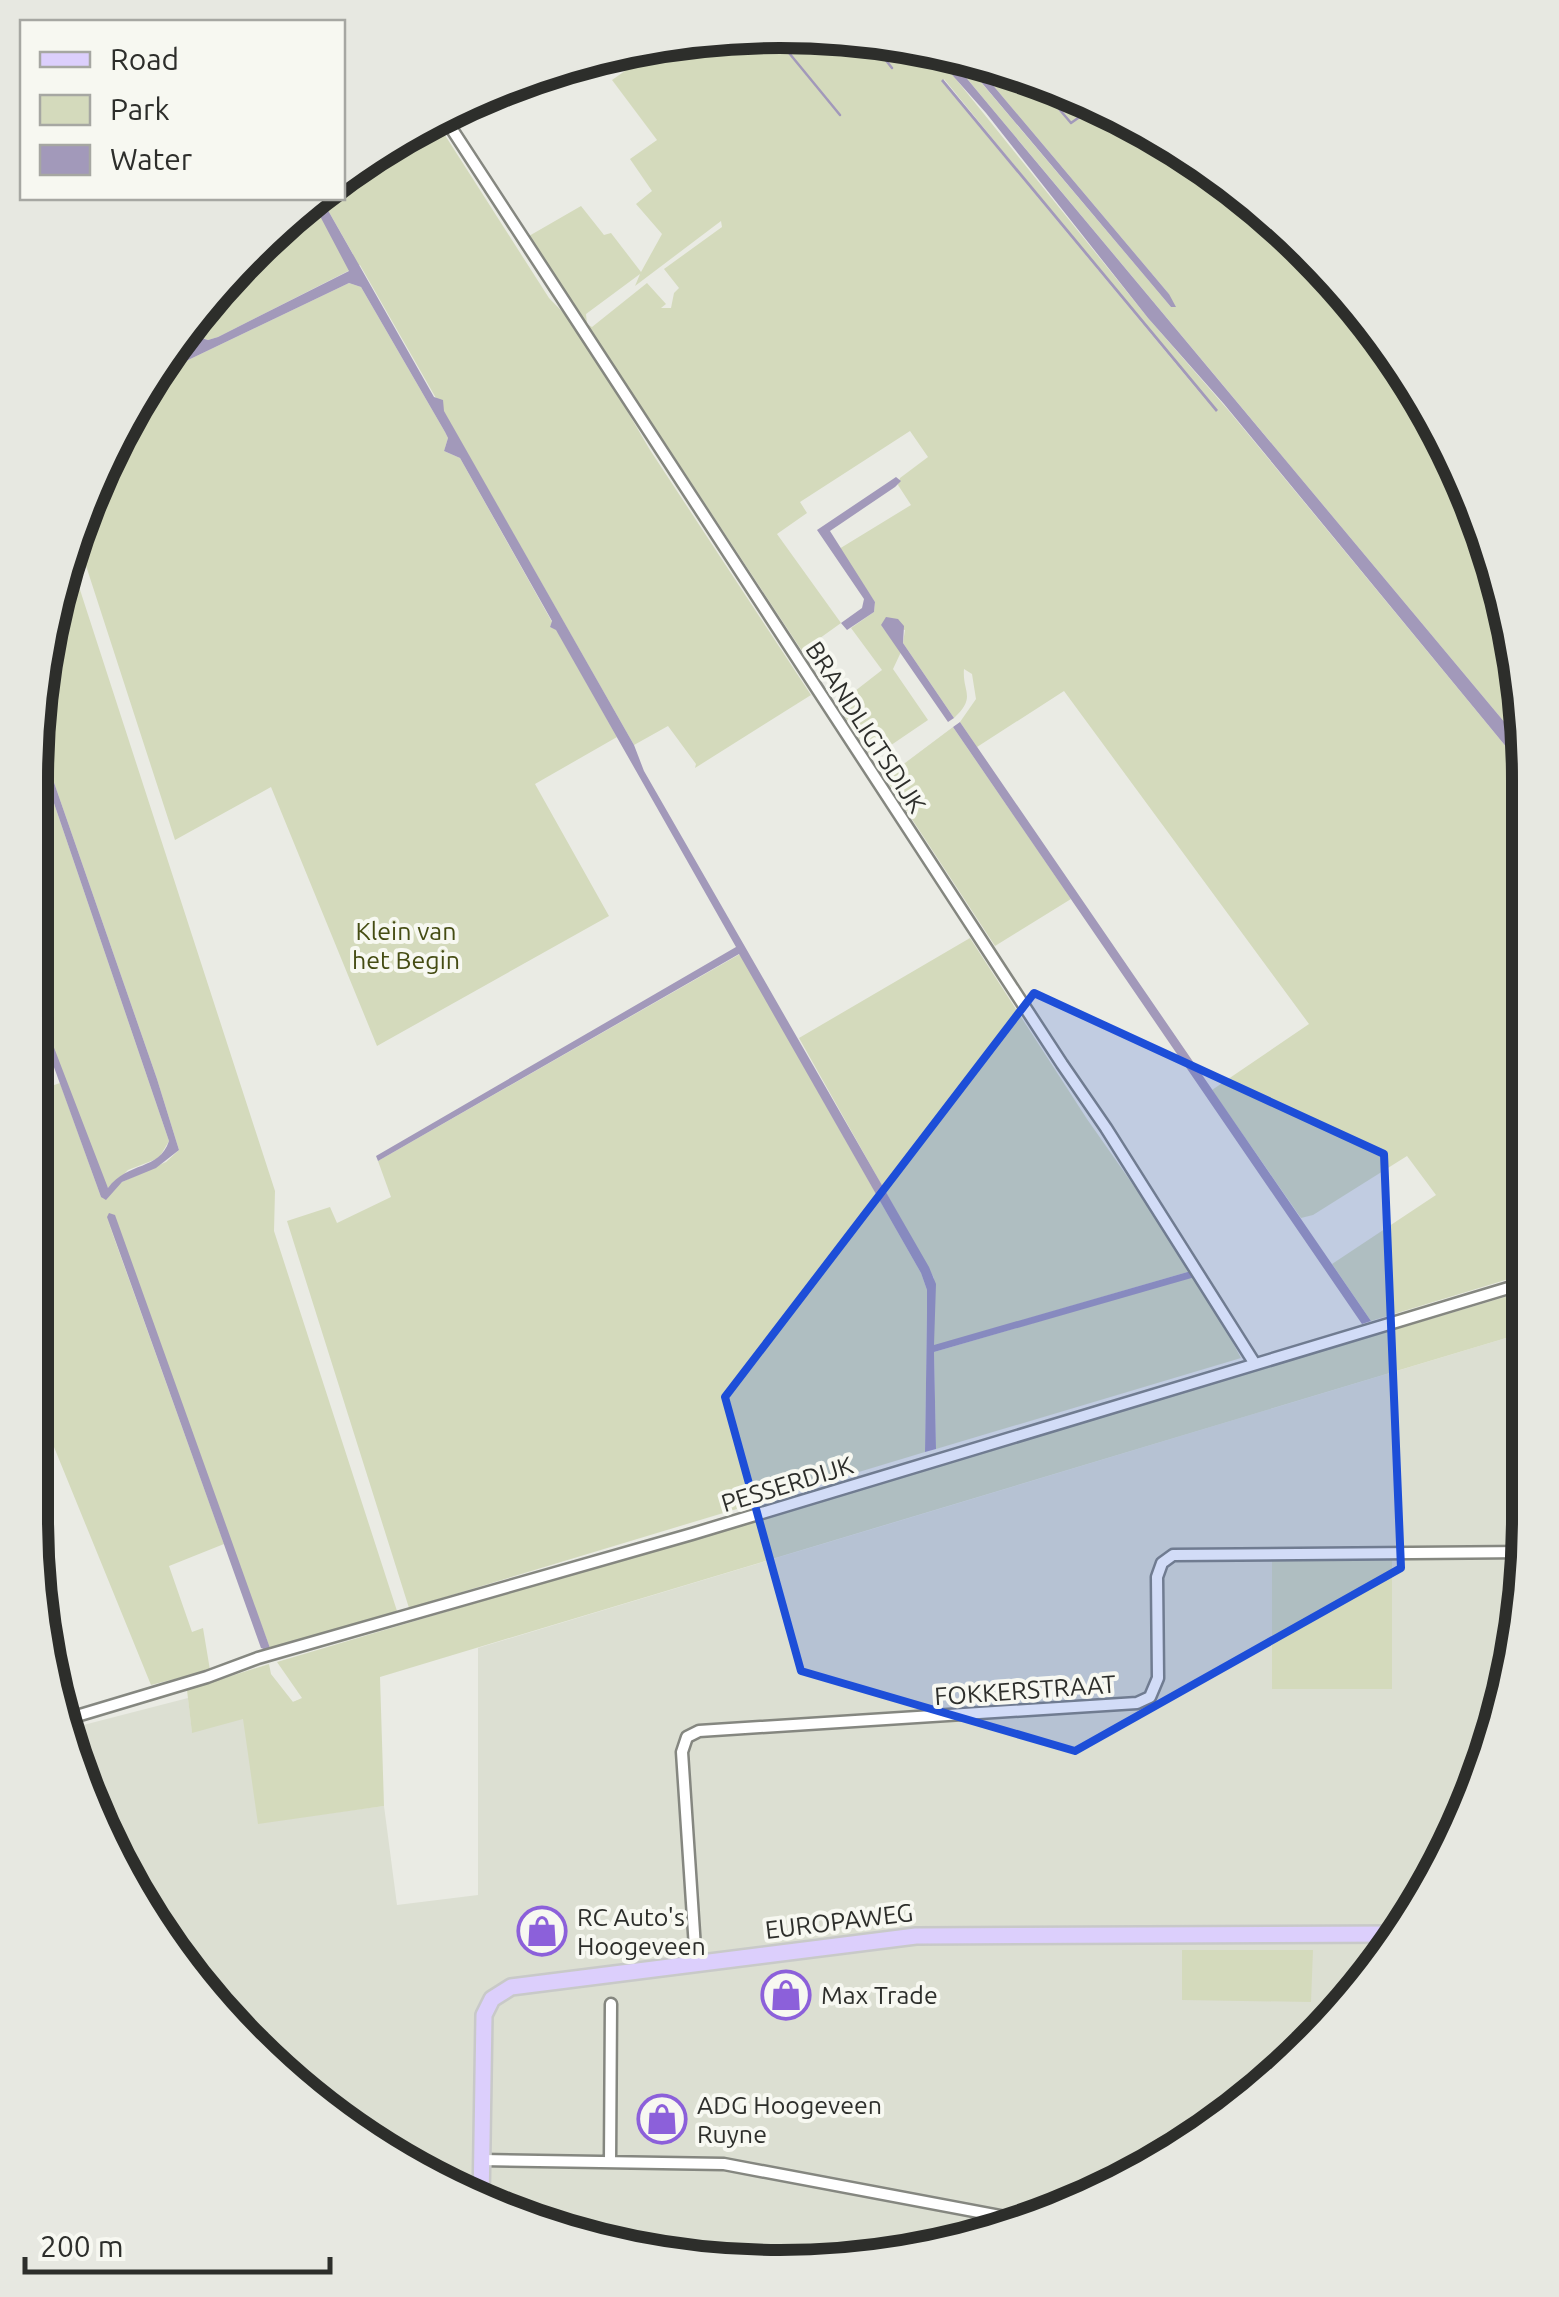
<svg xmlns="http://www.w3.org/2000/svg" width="1559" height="2297" font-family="Ubuntu,sans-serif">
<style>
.built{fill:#dcdfd2}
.green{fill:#d4dabc;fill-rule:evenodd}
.water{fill:#a299ba}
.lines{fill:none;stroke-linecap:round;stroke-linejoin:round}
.stream{stroke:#a299ba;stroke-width:2.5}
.minor-casing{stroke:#858780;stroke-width:15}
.primary-casing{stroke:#c8c9c8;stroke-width:20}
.minor{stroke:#fff;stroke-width:10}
.primary{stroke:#dccffc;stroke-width:15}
.marked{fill:#1d4ed8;fill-opacity:0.2;stroke:#1d4ed8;stroke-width:8;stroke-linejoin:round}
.labels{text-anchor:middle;stroke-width:8;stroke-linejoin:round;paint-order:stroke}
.street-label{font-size:25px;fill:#2d2e2b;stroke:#f7f8f1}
.park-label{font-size:25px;fill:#454c13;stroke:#f7f8f1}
.poi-label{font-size:25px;fill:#2d2e2b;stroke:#f7f8f1;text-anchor:start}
.rim{fill:none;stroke:#2d2e2b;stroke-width:12}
</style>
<rect width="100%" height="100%" fill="#eaebe4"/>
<path class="built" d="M 1526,1332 L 1529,1517 L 1514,1664 L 1472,1805 L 1402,1934 L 1309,2048 L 1112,2189 L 925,2253 L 682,2261 L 492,2210 L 286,2081 L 156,1933 L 64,1730 L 188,1698 L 192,1732 L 302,1699 L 301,1817 L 384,1806 L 397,1905 L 478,1895 L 478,1648 Z"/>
<path class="green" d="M 780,30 L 926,45 L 945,50 L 937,57 L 957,54 L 1171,307 L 1169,294 L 970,58 L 1067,87 L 1196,157 L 1310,250 L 1379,346 L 1372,356 L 1453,453 L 1515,634 L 1516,736 L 954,63 L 947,68 L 1148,318 L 1229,411 L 1517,760 L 1525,1274 L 1371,1321 L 1332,1264 L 1436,1195 L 1407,1156 L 1313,1215 L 1301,1218 L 1212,1090 L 1309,1024 L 1064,691 L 977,747 L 960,722 L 976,699 L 972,674 L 964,669 C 962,692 977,697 954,718 L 903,643 L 905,630 L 881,625 L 901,652 L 893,669 L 928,720 L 872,758 L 837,705 L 882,670 L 851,628 L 874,612 L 875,602 L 839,549 L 911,505 L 898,485 L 900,478 L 928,457 L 910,431 L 800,502 L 807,513 L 777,534 L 841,623 L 802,651 L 529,236 L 581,206 L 604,235 L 611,233 L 641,272 L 662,234 L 636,204 L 652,191 L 630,159 L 657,140 L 612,80 L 668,41 ZM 944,79 L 1215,411 L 942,82 ZM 721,221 L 722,227 L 664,269 L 679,288 L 674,293 L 671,308 L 661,308 L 666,304 L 647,283 L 592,327 L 587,324 L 586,314 L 640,274 L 635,286 Z
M 434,118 L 549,298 L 579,329 L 650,450 L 811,695 L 695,768 L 696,764 L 668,726 L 634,745 L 360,265 L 218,337 L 208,340 L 192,335 L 186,351 L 172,358 L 250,249 L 311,199 L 344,257 L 353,254 L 321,198 L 342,198 L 343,173 L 364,156 Z
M 349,283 L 361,287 L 445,432 L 448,438 L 444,451 L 460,458 L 552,622 L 550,627 L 556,629 L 617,737 L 535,784 L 609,916 L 377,1046 L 271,787 L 175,840 L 77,538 L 108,447 L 161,373 Z
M 70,559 L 275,1191 L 274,1231 L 397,1611 L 270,1648 L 107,1218 L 224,1544 L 169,1566 L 192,1632 L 203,1628 L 210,1670 L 151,1685 L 32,1393 L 37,1091 L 60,1083 L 101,1197 L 122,1182 L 166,1162 L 179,1150 L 157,1079 L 42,748 L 44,634 Z
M 953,727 L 1071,899 L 995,946 L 885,778 Z
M 42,768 L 169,1141 L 159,1158 L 128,1170 L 109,1189 L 102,1180 L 38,1006 Z
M 970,938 L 1087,1119 L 1197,1276 L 1241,1358 L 936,1449 L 934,1352 L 1195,1276 L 1191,1271 L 934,1346 L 934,1278 L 799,1038 Z
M 740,954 L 921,1273 L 927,1290 L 927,1313 L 925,1452 L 409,1608 L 287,1221 L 330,1207 L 337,1223 L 391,1197 L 378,1161 Z
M 1525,1291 L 1526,1332 L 380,1677 L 384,1806 L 258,1824 L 243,1719 L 192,1733 L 187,1690 L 269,1664 L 271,1674 L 293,1702 L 302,1698 L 277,1662 Z
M 1272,1559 L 1392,1560 L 1392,1689 L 1272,1689 Z
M 1182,1950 L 1313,1950 L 1311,2002 L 1182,2000 Z"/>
<path class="water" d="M 945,50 L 970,58 L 1169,294 L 1176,307 L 1171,307 L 960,57 L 954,54 L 942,64 L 937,57 Z
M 953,62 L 1516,736 L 1517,760 L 1224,404 L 1148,318 L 986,113 L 946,68 Z
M 943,79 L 1218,410 L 1216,412 L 941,81 Z
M 313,198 L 321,198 L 434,397 L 443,400 L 444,411 L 634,745 L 644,771 L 929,1267 L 936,1284 L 934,1345 L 1191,1271 L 1195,1277 L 934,1352 L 936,1449 L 925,1452 L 927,1313 L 927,1290 L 921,1273 L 739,954 L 378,1161 L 376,1156 L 736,947 L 556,630 L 550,627 L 552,621 L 460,458 L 444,451 L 448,438 L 445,432 L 361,287 L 349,283 L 161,373 L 172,358 L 191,346 L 191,335 L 208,340 L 218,337 L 349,271 L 311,199 Z
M 896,477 L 901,481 L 895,487 L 830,531 L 875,602 L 874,612 L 847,630 L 841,623 L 862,608 L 864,599 L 817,530 Z
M 886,617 L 898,619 L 904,626 L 903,643 L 954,718 L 948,722 L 881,625 Z
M 960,722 L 1371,1321 L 1362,1324 L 953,727 Z
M 42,748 L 157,1079 L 179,1150 L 156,1168 L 122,1182 L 106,1200 L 101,1197 L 38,1023 L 38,1006 L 108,1188 C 128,1161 159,1171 169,1141 L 42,768 Z
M 109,1213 L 115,1215 L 270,1648 L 266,1650 L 261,1648 L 107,1217 Z"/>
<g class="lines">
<path class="stream" d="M 771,31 L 840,115
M 869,39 L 892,68
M 1032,77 L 1071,123 L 1098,104"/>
<g class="minor-casing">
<path id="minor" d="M 442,114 L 1062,1064 L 1106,1128 L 1255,1364
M 60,1721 L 207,1677 L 258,1658 L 692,1534 L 1525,1283
M 696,1963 L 682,1752 L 687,1737 L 699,1731 L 1137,1703 L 1150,1697 L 1158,1678 L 1157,1577 L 1162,1563 L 1173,1555 L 1526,1552
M 482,2160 L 724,2164 L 1021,2220
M 610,2162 L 611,2004"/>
</g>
<g class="primary-casing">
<path id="primary" d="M 481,2203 L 484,2015 L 492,1999 L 511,1987 L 916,1936 L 1403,1934"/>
</g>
<use href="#minor" class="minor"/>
<use href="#primary" class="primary"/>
</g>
<path class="marked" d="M 1034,993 L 1384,1154 L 1401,1568 L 1075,1751 L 801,1671 L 725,1397 Z"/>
<defs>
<g id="shop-ring" transform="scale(2.5)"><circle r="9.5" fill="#f7f8f1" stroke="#8c60da" stroke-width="1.5"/><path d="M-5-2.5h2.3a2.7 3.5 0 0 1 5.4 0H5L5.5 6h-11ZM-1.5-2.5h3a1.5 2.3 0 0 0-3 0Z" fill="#8c60da"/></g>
</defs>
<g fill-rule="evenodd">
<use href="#shop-ring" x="542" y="1931"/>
<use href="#shop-ring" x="786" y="1995"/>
<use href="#shop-ring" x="662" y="2119"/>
</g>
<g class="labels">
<g class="street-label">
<text transform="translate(866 727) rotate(57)" y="9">BRANDLIGTSDIJK</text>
<text transform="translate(787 1484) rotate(-17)" y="9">PESSERDIJK</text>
<text transform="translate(1025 1690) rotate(-4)" y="9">FOKKERSTRAAT</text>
<text transform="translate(839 1921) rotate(-7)" y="9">EUROPAWEG</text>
</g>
<g class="park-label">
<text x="406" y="940">Klein van<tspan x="406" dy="29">het Begin</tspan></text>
</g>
<g class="poi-label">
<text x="577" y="1926">RC Auto's<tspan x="577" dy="29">Hoogeveen</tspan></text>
<text x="821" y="2004">Max Trade</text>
<text x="697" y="2114">ADG Hoogeveen<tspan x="697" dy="29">Ruyne</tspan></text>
</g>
</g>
<path d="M0 0H1559V2297H0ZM780 48H780A732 732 0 0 1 1512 780V1518A732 732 0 0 1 780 2250H780A732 732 0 0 1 48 1518V780A732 732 0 0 1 780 48Z" fill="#e7e8e1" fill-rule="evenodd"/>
<path class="rim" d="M780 48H780A732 732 0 0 1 1512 780V1518A732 732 0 0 1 780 2250H780A732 732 0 0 1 48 1518V780A732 732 0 0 1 780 48Z"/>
<rect x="20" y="20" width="325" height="180" fill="#f7f8f1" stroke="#a6a7a2" stroke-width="2.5"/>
<rect x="40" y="52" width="50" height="15" fill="#dccffc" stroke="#a6a7a2" stroke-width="2.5"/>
<text x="110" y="70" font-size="30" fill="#2d2e2b">Road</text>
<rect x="40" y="95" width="50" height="30" fill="#d4dabc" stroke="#a6a7a2" stroke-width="2.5"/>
<text x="110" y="120" font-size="30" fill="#2d2e2b">Park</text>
<rect x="40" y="145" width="50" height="30" fill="#a299ba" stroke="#a6a7a2" stroke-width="2.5"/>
<text x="110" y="170" font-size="30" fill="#2d2e2b">Water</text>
<path d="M25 2257v15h305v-15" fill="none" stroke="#2d2e2b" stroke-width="5"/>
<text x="40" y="2257" font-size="30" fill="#2d2e2b" stroke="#f7f8f1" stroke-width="8" paint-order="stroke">200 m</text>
</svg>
